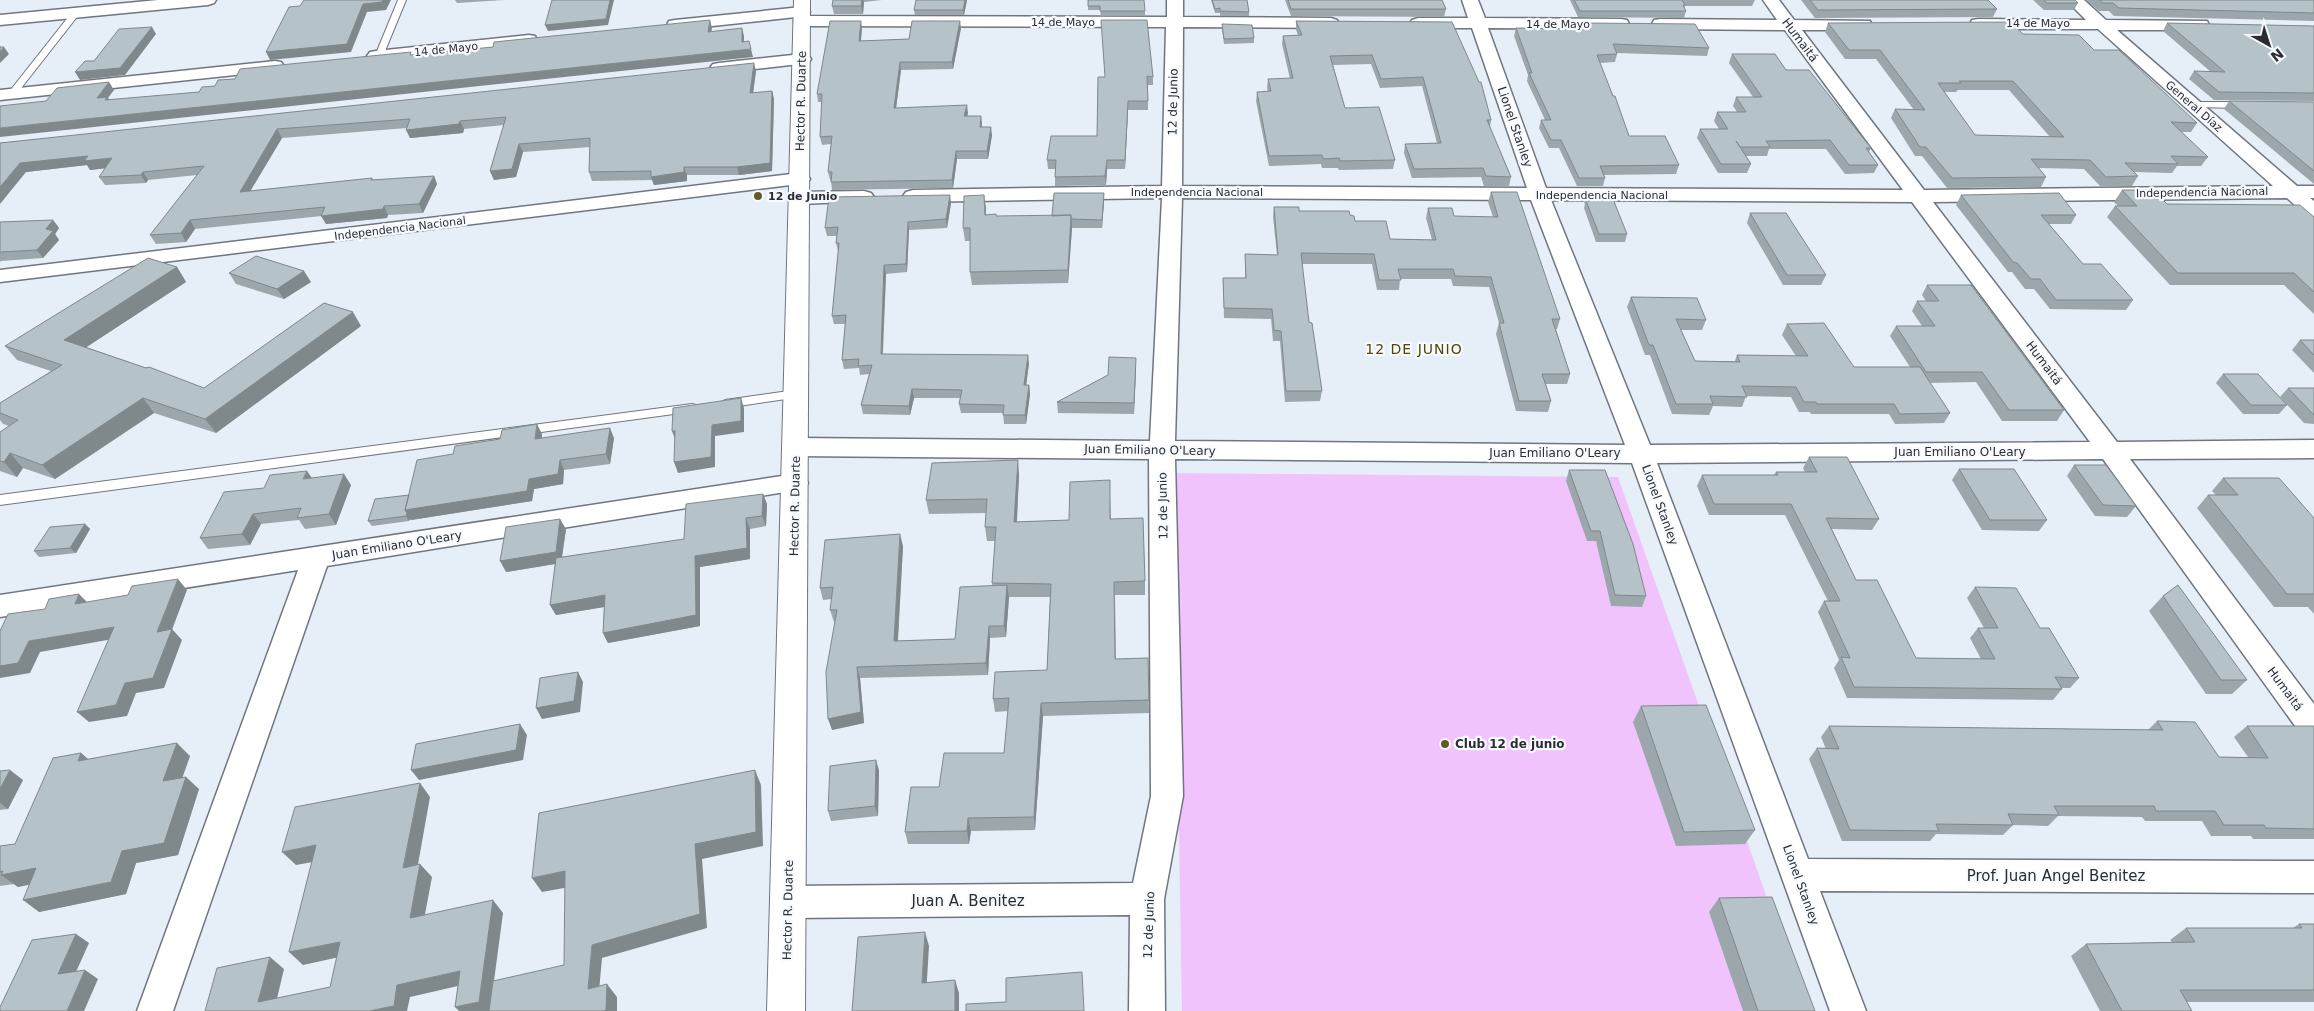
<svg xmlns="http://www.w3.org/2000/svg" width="2314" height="1011" font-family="'DejaVu Sans',sans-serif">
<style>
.green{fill:#f0c3fd}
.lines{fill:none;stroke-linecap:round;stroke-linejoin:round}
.service-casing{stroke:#6f767f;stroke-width:2}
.minor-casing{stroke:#6f767f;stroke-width:3}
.tertiary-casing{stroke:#6f767f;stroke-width:2}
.service{fill:#fff;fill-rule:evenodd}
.minor{fill:#fff;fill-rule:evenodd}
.tertiary{fill:#fff;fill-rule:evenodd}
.wall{fill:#9ca7ab;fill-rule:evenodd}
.shaded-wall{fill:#7f888b}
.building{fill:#b5c2c7;stroke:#7f888b;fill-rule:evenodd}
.poi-dot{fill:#655926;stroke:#f7fbff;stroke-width:2}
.labels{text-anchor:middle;stroke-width:4.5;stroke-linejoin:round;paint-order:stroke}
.far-street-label{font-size:11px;fill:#2a2d31;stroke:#f7fbff}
.far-poi-label{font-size:11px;font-weight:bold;fill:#2a2d31;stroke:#f7fbff;text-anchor:start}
.street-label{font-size:12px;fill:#2a2d31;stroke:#f7fbff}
.poi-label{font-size:12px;font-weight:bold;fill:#2a2d31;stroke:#f7fbff;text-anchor:start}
.neighbourhood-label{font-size:14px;letter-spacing:1px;fill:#544704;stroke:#f7fbff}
.near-street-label{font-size:15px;fill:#2a2d31;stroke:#f7fbff}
</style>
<rect width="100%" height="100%" fill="#e6eef8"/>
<path class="green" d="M 1173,473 L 1618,477 L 1807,1011 L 1182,1011 Z"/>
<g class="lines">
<g class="service-casing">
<path id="service" d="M 398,0 L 406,0 L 383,56 L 376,58 L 375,56 Z
M 73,11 L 80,13 L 15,96 L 9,96 L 9,92 Z
M 2192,102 L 2244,102 L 2249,105 L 2244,108 L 2189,107 L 2187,105 Z
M 796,390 L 802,394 L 800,397 L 725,408 L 719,404 L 725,400 Z
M 692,404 L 696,405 L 698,408 L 696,411 L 0,505 L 0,495 Z"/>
</g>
<g class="minor-casing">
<path id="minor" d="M 158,0 L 216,0 L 214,3 L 208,5 L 0,25 L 0,15 Z
M 1167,0 L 1183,0 L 1183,17 L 1331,18 L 1337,20 L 1339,23 L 1337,26 L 1331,28 L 1183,27 L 1182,186 L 1527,188 L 1472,28 L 1418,28 L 1412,26 L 1410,23 L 1412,20 L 1418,18 L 1468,18 L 1462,0 L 1478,0 L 1485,18 L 1621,19 L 1627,20 L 1629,24 L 1627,28 L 1621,29 L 1488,28 L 1546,188 L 1903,190 L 1785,30 L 1660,29 L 1654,28 L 1652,24 L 1654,20 L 1660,19 L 1777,20 L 1763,0 L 1779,0 L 1794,20 L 1870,21 L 1872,25 L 1870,29 L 1864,30 L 1802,30 L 1924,190 L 2273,186 L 2098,29 L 1978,29 L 1972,28 L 1970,24 L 1972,20 L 1978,19 L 2086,20 L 2066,0 L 2084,0 L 2106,20 L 2207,21 L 2209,25 L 2207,29 L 2201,30 L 2117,30 L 2297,186 L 2314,186 L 2314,198 L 2310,198 L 2314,201 L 2314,218 L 2307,216 L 2287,198 L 1933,202 L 2117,442 L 2314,440 L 2314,458 L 2130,459 L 2314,704 L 2314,741 L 2303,737 L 2103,459 L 1657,463 L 1808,859 L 2314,861 L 2314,893 L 1820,891 L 1866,1011 L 1830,1011 L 1632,463 L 1175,459 L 1183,796 L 1164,899 L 1165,1011 L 1129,1011 L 1130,915 L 788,918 L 776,913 L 771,902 L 776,891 L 788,886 L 1133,883 L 1151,796 L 1149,459 L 796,456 L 787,453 L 783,447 L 787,441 L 796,438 L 1150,441 L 1162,198 L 913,202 L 906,200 L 903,196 L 906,192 L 913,190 L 1162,186 L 1166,27 L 802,26 L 796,24 L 794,21 L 796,17 L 675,30 L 669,29 L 667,25 L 669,21 L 675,20 L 802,7 L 808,9 L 810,12 L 805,16 L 1167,17 ZM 1182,198 L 1531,200 L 1625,445 L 1175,441 ZM 1551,200 L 1912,202 L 2090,442 L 1650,445 Z
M 529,35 L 535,36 L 537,40 L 535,44 L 376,61 L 370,60 L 367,56 L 370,52 L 376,51 Z
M 802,54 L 808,55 L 811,59 L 808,63 L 719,73 L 713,72 L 710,68 L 713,64 L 719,63 Z
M 275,61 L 281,62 L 284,66 L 281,70 L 0,100 L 0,90 Z
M 800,173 L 807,175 L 810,179 L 807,183 L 0,282 L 0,270 Z
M 864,191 L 871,193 L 874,197 L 871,201 L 800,204 L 793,202 L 790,198 L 793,194 L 800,192 Z
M 795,474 L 804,477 L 808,483 L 804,489 L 327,566 L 173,1011 L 137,1011 L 298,570 L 0,617 L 0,595 Z"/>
</g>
<g class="tertiary-casing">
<path id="tertiary" d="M 794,0 L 810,0 L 805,1011 L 767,1011 Z"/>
</g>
<use href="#service" class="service"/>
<use href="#minor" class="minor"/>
<use href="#tertiary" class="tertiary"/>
</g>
<path class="wall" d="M 455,0 L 504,0 L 457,3 Z
M 833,0 L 882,0 L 864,2 L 863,14 L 834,14 L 832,6 Z
M 967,0 L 964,15 L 915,15 L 914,10 Z
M 1088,0 L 1145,11 L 1145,16 L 1101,16 L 1100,10 L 1088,10 Z
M 1211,0 L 1247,0 L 1249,12 L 1249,16 L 1220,16 L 1220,13 L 1215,13 Z
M 1285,0 L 1442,0 L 1446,9 L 1444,17 L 1291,16 Z
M 1570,0 L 1755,0 L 1752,6 L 1685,6 L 1684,8 L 1686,11 L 1684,18 L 1578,17 Z
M 1801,0 L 1988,0 L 1997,9 L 1993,17 L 1815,18 Z
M 2027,0 L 2075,0 L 2078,3 L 2074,10 L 2044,10 L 2033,0 Z
M 2086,0 L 2314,0 L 2314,21 L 2114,16 L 2109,11 L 2099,11 Z
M 1296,21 L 1452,22 L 1491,120 L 1490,127 L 1511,177 L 1509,186 L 1484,186 L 1481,177 L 1412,178 L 1404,153 L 1405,144 L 1437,143 L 1422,86 L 1380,88 L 1371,64 L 1333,65 L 1345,108 L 1395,160 L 1393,169 L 1339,170 L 1338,168 L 1322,168 L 1321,164 L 1269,166 L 1256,101 L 1257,92 L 1268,92 L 1267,88 L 1268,79 L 1290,79 L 1282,44 L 1283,36 L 1298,35 L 1296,30 Z
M 1587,23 L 1709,48 L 1707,56 L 1617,53 L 1617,54 L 1615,62 L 1600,63 L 1629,136 L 1679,165 L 1676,174 L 1604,175 L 1605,178 L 1603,186 L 1577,186 L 1559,148 L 1549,148 L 1539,128 L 1541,120 L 1545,120 L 1527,81 L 1528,75 L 1514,36 L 1516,28 L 1585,29 Z
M 1828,23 L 2023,34 L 2094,50 L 2197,123 L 2191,132 L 2181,132 L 2208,157 L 2201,166 L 2177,166 L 2172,173 L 2134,172 L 2138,176 L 2132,186 L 2100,186 L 2084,169 L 2039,168 L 2046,177 L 2041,187 L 1947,188 L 1922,156 L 1915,156 L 1891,118 L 1895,109 L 1914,110 L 1876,59 L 1845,59 L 1825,32 ZM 1958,90 L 2009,90 L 2050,137 L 1975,135 L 1944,92 L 1956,92 Z
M 2167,23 L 2314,26 L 2314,101 L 2214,100 L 2189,79 L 2194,71 L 2211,72 L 2163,31 Z
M 1222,24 L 1254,38 L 1254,43 L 1224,44 L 1222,29 Z
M 862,28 L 861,41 L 909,39 L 961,28 L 953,69 L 901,70 L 896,108 L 968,113 L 967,116 L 982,123 L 982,127 L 992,135 L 988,159 L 957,159 L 953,188 L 832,190 L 831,180 L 830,180 L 828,172 L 831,144 L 822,145 L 820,137 L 822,102 L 818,102 L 817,94 Z
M 1732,54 L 1786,70 L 1871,148 L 1869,152 L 1878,165 L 1874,173 L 1845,174 L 1826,149 L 1769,149 L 1767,156 L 1746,156 L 1751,164 L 1747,173 L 1718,173 L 1697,138 L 1700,129 L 1719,129 L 1714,121 L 1717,112 L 1737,112 L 1733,106 L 1736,97 L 1753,97 L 1729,63 Z
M 756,71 L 753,93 L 772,91 L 774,99 L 772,171 L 739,175 L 687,175 L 687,181 L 654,185 L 652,180 L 592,181 L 589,172 L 590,147 L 523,152 L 516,177 L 494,180 L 490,171 L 504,125 L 464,129 L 463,133 L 410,138 L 407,128 L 282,138 L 250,191 L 372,178 L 373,180 L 434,176 L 437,184 L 423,213 L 388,215 L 387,218 L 326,224 L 322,216 L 195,229 L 186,242 L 156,244 L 150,235 L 197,175 L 148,180 L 146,183 L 105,185 L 99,177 L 105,168 L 90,170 L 87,165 L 26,172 L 0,143 Z
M 1098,77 L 1153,77 L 1153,85 L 1148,85 L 1148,110 L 1128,110 L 1125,169 L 1107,169 L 1106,185 L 1055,186 L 1055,169 L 1048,169 L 1047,160 L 1097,136 Z
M 2229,101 L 2314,102 L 2314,184 L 2224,109 Z
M 2122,190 L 2167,204 L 2314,217 L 2314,314 L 2284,285 L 2170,285 L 2107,217 L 2115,206 L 2118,206 L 2114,202 Z
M 1491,192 L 1560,319 L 1557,329 L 1556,329 L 1570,374 L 1567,384 L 1546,384 L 1551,401 L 1548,412 L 1516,411 L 1496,334 L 1499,323 L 1489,287 L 1453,286 L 1451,279 L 1400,279 L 1399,290 L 1377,290 L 1372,264 L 1302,264 L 1309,322 L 1322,391 L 1320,401 L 1285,402 L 1280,341 L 1273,341 L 1271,319 L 1224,318 L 1223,278 L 1245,278 L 1245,254 L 1277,255 L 1273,217 L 1274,207 L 1299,211 L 1350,215 L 1355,221 L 1390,239 L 1432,240 L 1426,218 L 1428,208 L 1454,216 L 1493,217 L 1488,202 Z
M 1104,193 L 1104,201 L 1102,228 L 1072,228 L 1068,283 L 972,285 L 970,272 L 970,241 L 965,241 L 963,228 L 986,208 L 986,215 L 997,216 L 1052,216 Z
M 1587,194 L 1627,234 L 1625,242 L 1596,242 L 1584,208 L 1585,204 L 1584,202 Z
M 1961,195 L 2076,215 L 2071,224 L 2049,224 L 2083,264 L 2133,300 L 2126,310 L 2050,309 L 2034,289 L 2025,289 L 2012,272 L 2008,272 L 1956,205 Z
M 951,203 L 947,228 L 909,230 L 907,272 L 886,274 L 883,354 L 1029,363 L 1026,385 L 1029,385 L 1030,394 L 1026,424 L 1004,424 L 1003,413 L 961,413 L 959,404 L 960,398 L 914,398 L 910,415 L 863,414 L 861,405 L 869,374 L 860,375 L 859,368 L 844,369 L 842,360 L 845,324 L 834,324 L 832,316 L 838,251 L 836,243 L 837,236 L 827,236 L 825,228 Z
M 1750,213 L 1826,275 L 1821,285 L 1783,285 L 1747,223 Z
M 53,220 L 59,228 L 55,234 L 59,240 L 43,258 L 1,261 L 0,262 L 0,222 Z
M 177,267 L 186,282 L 86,347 L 204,388 L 361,326 L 216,433 L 154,413 L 55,479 L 23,468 L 17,477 L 0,471 L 0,432 L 9,426 L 3,424 L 0,420 L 0,403 L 51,371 L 17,360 L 5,346 Z
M 229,273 L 311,282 L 284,299 L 236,284 Z
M 1927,285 L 2064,410 L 2057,421 L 2002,421 L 1976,382 L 1930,383 L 1950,413 L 1944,423 L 1895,424 L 1889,414 L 1811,414 L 1810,412 L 1799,412 L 1791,397 L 1746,396 L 1742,407 L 1713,406 L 1709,415 L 1672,414 L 1650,355 L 1645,355 L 1627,307 L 1631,297 L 1706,320 L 1702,330 L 1680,330 L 1695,361 L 1735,361 L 1737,355 L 1796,356 L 1782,335 L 1787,324 L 1854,367 L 1910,367 L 1890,336 L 1896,326 L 1922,326 L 1912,311 L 1917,301 L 1926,301 L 1922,295 Z
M 2300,340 L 2314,340 L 2314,373 L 2292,350 Z
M 1136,368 L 1134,414 L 1058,413 L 1057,402 L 1108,375 Z
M 2223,374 L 2287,405 L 2279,414 L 2243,414 L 2216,383 Z
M 2288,388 L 2314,388 L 2314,424 L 2304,423 L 2280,397 Z
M 542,434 L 542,438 L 614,438 L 610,464 L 564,470 L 563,484 L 534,489 L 532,501 L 411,520 L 410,519 L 409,521 L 372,526 L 368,521 L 409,495 L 453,454 Z
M 1809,457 L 1879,519 L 1872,530 L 1832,529 L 1856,580 L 1916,658 L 1981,659 L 1970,638 L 1978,628 L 1984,628 L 1967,598 L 1975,587 L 2040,628 L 2079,678 L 2070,688 L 2061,688 L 2062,689 L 2053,700 L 1847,698 L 1834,668 L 1839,660 L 1818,612 L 1824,601 L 1828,601 L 1785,515 L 1709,515 L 1697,486 L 1702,475 L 1774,475 L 1776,472 L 1805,472 L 1803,468 Z
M 2074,465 L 2136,506 L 2127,517 L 2095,516 L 2067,476 Z
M 1959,469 L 2047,520 L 2039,531 L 1982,530 L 1952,480 Z
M 1569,470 L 1646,596 L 1642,607 L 1611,606 L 1596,541 L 1587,541 L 1566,481 Z
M 1019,474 L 1017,522 L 1069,520 L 1110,494 L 1111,519 L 1145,581 L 1145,595 L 1115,595 L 1116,659 L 1148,658 L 1149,713 L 1043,716 L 1035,830 L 971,831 L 969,844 L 908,844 L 905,832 L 939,787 L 1004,753 L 1008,711 L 995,712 L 993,699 L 1047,670 L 1050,597 L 1009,597 L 1006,637 L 990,638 L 988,675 L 860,678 L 864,723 L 832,730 L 835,622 L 834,622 L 830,610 L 832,599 L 823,600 L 820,588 L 903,546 L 898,641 L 955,639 L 992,586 L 995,541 L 987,541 L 985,527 L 986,513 L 929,514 L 926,500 Z
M 312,478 L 351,485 L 336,525 L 305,529 L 299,520 L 261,524 L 250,545 L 208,549 L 200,538 L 264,488 Z
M 2223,478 L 2314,518 L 2314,614 L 2308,607 L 2274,607 L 2197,508 L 2208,495 L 2216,495 L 2212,491 Z
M 763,494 L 767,504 L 766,526 L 750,529 L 750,559 L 700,567 L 700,626 L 608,643 L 603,633 L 604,607 L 556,615 L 550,605 L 555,564 L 506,572 L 566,529 L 562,557 L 684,539 Z
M 85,524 L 90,529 L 76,553 L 39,557 L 34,551 Z
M 2163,596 L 2247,680 L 2232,694 L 2206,694 L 2149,611 Z
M 1641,706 L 1755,830 L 1745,844 L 1676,846 L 1633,722 Z
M 2157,721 L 2219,757 L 2248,757 L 2234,737 L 2247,726 L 2314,726 L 2314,839 L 2253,839 L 2251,836 L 2211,836 L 2202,821 L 2145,821 L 2142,817 L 2058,816 L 2048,826 L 2013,825 L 2003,835 L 1936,834 L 1930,841 L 1842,841 L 1809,759 L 1817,748 L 1826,749 L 1821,737 L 1829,726 L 2148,730 Z
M 81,753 L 88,759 L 190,756 L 182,777 L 199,789 L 178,855 L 136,863 L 126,894 L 39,912 L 29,884 L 18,887 L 14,884 L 0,886 L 0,846 L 15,844 Z
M 879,770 L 878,816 L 831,821 L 828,811 Z
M 0,771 L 23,780 L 8,809 L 0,810 Z
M 1719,898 L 1815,1011 L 1743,1011 L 1709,912 Z
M 2299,924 L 2314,924 L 2314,1002 L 2187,1002 L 2192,1011 L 2100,1011 L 2071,956 L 2086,944 L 2172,942 L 2170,940 L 2186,928 L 2293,928 Z"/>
<path class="shaded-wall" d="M 383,0 L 391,0 L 386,10 L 367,12 L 351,52 L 270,60 L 266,52 L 363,4 Z
M 610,0 L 614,0 L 608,25 L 548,31 L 545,25 Z
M 862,0 L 863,0 L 864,2 L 863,14 L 861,6 Z
M 965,0 L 967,0 L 964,15 L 963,10 Z
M 710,20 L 712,28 L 710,39 L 708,32 Z
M 861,21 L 862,28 L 860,49 L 859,41 Z
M 960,21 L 961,28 L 953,69 L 952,62 Z
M 152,27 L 156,34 L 125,75 L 80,80 L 75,72 Z
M 742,28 L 744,36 L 744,49 L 742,42 Z
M 4,47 L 9,54 L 0,63 L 0,52 Z
M 751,49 L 753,57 L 0,137 L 0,128 Z
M 900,62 L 901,70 L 895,116 L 894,108 Z
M 754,63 L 756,71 L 752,101 L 750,93 Z
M 109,82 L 114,90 L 108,98 L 113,105 L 97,98 Z
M 772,91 L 774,99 L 772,171 L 739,175 L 737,167 Z
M 1128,101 L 1128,110 L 1125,169 L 1125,160 Z
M 967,105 L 968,113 L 965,124 L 964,116 Z
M 981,116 L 982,123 L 980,135 L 980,127 Z
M 460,121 L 464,129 L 463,133 L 410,138 L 406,130 Z
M 991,127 L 992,135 L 988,159 L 987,151 Z
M 277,129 L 282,138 L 245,200 L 240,192 Z
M 519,144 L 523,152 L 516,177 L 494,180 L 490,171 Z
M 956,151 L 957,159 L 953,188 L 952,180 Z
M 88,156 L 112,158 L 118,167 L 90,170 L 87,165 L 26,172 L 0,204 L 0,187 L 20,163 Z
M 1107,160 L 1107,169 L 1106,185 L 1105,176 Z
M 684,167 L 687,175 L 687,181 L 654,185 L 651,177 Z
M 143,172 L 148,180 L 146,183 L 141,175 Z
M 434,176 L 437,184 L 423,213 L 419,204 Z
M 1104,193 L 1104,201 L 1102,228 L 1102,220 Z
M 950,195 L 951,203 L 947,228 L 946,219 Z
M 984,195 L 986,208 L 986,228 L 985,215 Z
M 384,206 L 388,215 L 387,218 L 326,224 L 321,216 Z
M 1071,215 L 1072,228 L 1068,283 L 1068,270 Z
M 53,220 L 59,228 L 55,234 L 59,240 L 43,258 L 37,250 L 46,229 Z
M 190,220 L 195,229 L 186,242 L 181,233 Z
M 908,222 L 909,230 L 907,272 L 906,264 Z
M 884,265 L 886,274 L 882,362 L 881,354 Z
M 177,267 L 186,282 L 76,354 L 64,340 Z
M 304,271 L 311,282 L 284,299 L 277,289 Z
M 353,312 L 361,326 L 216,433 L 205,419 Z
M 1028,355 L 1029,363 L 1025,394 L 1024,385 Z
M 1136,358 L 1136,368 L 1134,414 L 1134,403 Z
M 1029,385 L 1030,394 L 1026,424 L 1025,415 Z
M 912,389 L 914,398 L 910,415 L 909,406 Z
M 143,398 L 154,413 L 55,479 L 42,465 Z
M 741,398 L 744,408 L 744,432 L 715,436 L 715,467 L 678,473 L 674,462 Z
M 537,424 L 542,434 L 540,449 L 535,439 Z
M 610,428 L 614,438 L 610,464 L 606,454 Z
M 672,431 L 675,431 L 676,442 Z
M 10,453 L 23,468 L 17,477 L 4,462 Z
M 560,460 L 564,470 L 563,484 L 534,489 L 532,501 L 411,520 L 410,519 L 409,521 L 406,516 L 405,510 L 529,479 Z
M 1018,460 L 1019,474 L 1016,536 L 1014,522 Z
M 307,471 L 314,481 L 303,479 Z
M 344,474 L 351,485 L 336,525 L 329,514 Z
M 763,494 L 767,504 L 766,526 L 762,516 Z
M 253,514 L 261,524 L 250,545 L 242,534 Z
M 746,518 L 750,529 L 750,559 L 700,567 L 700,626 L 608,643 L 603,633 L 695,556 Z
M 560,519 L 566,529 L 561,563 L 506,572 L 500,561 Z
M 85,524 L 90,529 L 76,553 L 70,548 Z
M 900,534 L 903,546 L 897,653 L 894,641 Z
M 178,579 L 187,590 L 167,643 L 157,632 Z
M 1007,585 L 1009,597 L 1006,637 L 1004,626 Z
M 79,594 L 90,605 L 75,604 Z
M 605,595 L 610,606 L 556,615 L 550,605 Z
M 989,626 L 990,638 L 988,675 L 986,663 Z
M 114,627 L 124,637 L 40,652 L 30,673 L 0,678 L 0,666 L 29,641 Z
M 172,629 L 182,640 L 164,688 L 136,693 L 127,716 L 89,722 L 77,712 L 125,683 Z
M 857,667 L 860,678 L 864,723 L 832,730 L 828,719 Z
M 578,672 L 583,682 L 580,712 L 542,719 L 536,708 Z
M 1041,703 L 1043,716 L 1035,830 L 1034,817 Z
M 520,724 L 527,735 L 523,760 L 419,780 L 411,770 Z
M 177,743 L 190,756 L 177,793 L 163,781 Z
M 81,753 L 96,766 L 78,761 Z
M 876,760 L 879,770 L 878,816 L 875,806 Z
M 10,770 L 23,780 L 8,809 L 0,803 L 0,789 Z
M 755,770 L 761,785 L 763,846 L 702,859 L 707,928 L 602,958 L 598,1002 L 588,989 L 592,945 L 695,844 Z
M 186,777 L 199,789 L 178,855 L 136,863 L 126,894 L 39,912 L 23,900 L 122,851 Z
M 420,783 L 430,797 L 415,881 L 403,868 Z
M 968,818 L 971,831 L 969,844 L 967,831 Z
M 316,845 L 329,859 L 296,865 L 282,852 Z
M 420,864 L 432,877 L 422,930 L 410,918 Z
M 36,868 L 52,880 L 18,887 L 1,875 Z
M 565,871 L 575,886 L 542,892 L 532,878 Z
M 493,900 L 503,913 L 490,1011 L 459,1011 L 455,1007 Z
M 925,932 L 929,946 L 926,996 L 922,983 Z
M 76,934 L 89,943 L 71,983 L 58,974 Z
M 340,942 L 353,954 L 303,965 L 289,952 Z
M 270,957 L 284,969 L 274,1011 L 258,1002 Z
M 85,970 L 98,979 L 84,1011 L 67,1011 Z
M 460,971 L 471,983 L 410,997 L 407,1011 L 369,1011 L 397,985 Z
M 955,980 L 959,993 L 959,1011 L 955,1011 Z
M 607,984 L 617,997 L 617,1011 L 603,1011 Z"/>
<path class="building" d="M 304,0 L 383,0 L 382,2 L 363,4 L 347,44 L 266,52 L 289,7 L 300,6 Z
M 552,0 L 610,0 L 606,19 L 545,25 Z
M 833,0 L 862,0 L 861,6 L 832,6 Z
M 916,0 L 965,0 L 963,10 L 914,10 Z
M 1088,0 L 1144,0 L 1145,11 L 1100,11 L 1100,6 L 1088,6 Z
M 1212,0 L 1247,0 L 1249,12 L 1220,11 L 1220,8 L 1215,9 Z
M 1288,0 L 1442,0 L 1446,9 L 1291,9 Z
M 1574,0 L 1682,0 L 1685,5 L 1683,5 L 1686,11 L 1580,11 Z
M 1810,0 L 1988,0 L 1997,9 L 1818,10 Z
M 2044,0 L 2075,0 L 2078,3 L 2047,3 Z
M 2099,0 L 2314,0 L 2314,13 L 2119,8 L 2113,3 L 2103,3 Z
M 710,20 L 708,32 L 742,28 L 742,42 L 749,41 L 751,49 L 0,128 L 0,106 L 46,101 L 57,88 L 109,82 L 97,98 L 107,97 L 105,100 L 199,92 L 202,87 L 215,86 L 218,80 L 235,79 L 240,69 L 411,52 L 410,55 L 493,47 L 494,42 Z
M 1101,20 L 1147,20 L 1153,77 L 1147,76 L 1148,101 L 1128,101 L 1125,160 L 1107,160 L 1105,176 L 1055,177 L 1056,160 L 1047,160 L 1051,136 L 1097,136 L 1098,77 L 1105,77 Z
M 830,21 L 861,21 L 859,41 L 909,39 L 912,21 L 960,21 L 952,62 L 900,62 L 894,108 L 967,105 L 964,116 L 981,116 L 980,127 L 991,127 L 987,151 L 956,151 L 952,180 L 831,182 L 832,172 L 828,172 L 832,136 L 820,137 L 822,94 L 817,94 Z
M 1296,21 L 1452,22 L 1479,82 L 1481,82 L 1491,120 L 1487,120 L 1511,177 L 1486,176 L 1483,168 L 1414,169 L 1405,144 L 1441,143 L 1423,77 L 1381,79 L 1372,55 L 1330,56 L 1345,108 L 1379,107 L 1395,160 L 1340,161 L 1339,158 L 1323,159 L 1322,155 L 1269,156 L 1257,92 L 1271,91 L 1268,79 L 1293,78 L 1283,36 L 1302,35 Z
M 2010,22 L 2023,34 L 2079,35 L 2094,50 L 2119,50 L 2197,123 L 2171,122 L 2208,157 L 2171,156 L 2178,164 L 2125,163 L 2138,176 L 2106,177 L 2090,160 L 2031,159 L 2046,177 L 1952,178 L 1926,147 L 1920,147 L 1895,109 L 1925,110 L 1880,50 L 1849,50 L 1828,23 ZM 1959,81 L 2013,81 L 2064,137 L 1975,135 L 1938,83 L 1961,83 Z
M 1587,23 L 1695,24 L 1709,48 L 1613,44 L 1617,54 L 1597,55 L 1613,96 L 1615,96 L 1629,136 L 1665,136 L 1679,165 L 1600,166 L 1605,178 L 1579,178 L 1561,140 L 1551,140 L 1541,120 L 1551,120 L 1529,73 L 1532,73 L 1516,28 L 1590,29 Z
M 2167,23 L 2314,26 L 2314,93 L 2219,92 L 2194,71 L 2225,72 Z
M 1222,24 L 1252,25 L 1254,38 L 1224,39 Z
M 152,27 L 120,68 L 75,72 L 85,61 L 94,61 L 119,29 Z
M 0,47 L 4,47 L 0,52 Z
M 1732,54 L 1775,54 L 1786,70 L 1809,70 L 1871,148 L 1866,148 L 1878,165 L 1849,165 L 1830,140 L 1766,141 L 1770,147 L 1740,147 L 1736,141 L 1751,164 L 1721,164 L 1700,129 L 1728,129 L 1717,112 L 1746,112 L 1736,97 L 1762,97 Z
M 754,63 L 750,93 L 772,91 L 770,163 L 737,167 L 684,167 L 684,172 L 651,177 L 651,171 L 589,172 L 590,138 L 519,144 L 512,169 L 490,171 L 506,117 L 460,121 L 459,124 L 406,130 L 410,119 L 277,129 L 240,192 L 372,178 L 371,180 L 434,176 L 419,204 L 384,206 L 383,209 L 321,216 L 325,207 L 190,220 L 181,233 L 150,235 L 204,166 L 143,172 L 141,175 L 99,177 L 112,158 L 84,161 L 88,156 L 20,163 L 0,187 L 0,143 Z
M 2229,101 L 2314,102 L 2314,171 Z
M 2122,190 L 2153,190 L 2167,204 L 2300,205 L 2314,217 L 2314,292 L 2294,273 L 2178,273 L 2115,206 L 2137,206 Z
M 1491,192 L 1517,192 L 1560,319 L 1552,319 L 1570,374 L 1542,374 L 1551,401 L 1519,401 L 1499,323 L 1504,323 L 1491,277 L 1455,276 L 1453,269 L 1398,269 L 1401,280 L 1379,280 L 1374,254 L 1301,253 L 1309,322 L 1312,323 L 1322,391 L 1286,391 L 1281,331 L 1274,330 L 1272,309 L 1224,308 L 1223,278 L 1246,278 L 1245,254 L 1278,255 L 1274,207 L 1299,207 L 1299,211 L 1349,211 L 1350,215 L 1354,216 L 1355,221 L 1386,221 L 1390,239 L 1436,240 L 1428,208 L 1452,208 L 1454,216 L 1498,217 Z
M 1054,193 L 1104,193 L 1102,220 L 1071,219 L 1071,215 L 1052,216 Z
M 2059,193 L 2076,215 L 2041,215 L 2083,264 L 2101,264 L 2133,300 L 2056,300 L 2040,279 L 2031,279 L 2017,263 L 2013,262 L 1961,195 Z
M 1587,194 L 1611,194 L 1627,234 L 1599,234 L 1586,201 L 1590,201 Z
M 950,195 L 946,219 L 908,222 L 906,264 L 884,265 L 881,354 L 1028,355 L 1024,385 L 1029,385 L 1025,415 L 1003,415 L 1004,405 L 959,404 L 962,390 L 912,389 L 909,406 L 861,405 L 872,365 L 858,366 L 859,359 L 842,360 L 846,315 L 832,316 L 839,243 L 836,243 L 838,227 L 825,228 L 829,197 Z
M 984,195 L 985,215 L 996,214 L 996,216 L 1071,215 L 1068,270 L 970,272 L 970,228 L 963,228 L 964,196 Z
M 1750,213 L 1786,213 L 1826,275 L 1787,275 Z
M 53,220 L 46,229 L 53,231 L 37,250 L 0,252 L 0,222 Z
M 256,256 L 304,271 L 277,289 L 229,273 Z
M 148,258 L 177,267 L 64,340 L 146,368 L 149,367 L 204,388 L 324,303 L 353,312 L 205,419 L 143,398 L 42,465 L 10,453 L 4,462 L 0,461 L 0,432 L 18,420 L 0,413 L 0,403 L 62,365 L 5,346 Z
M 1927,285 L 1971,285 L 2064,410 L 2009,410 L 1982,372 L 1926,372 L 1896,326 L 1935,326 L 1917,301 L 1939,301 Z
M 1631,297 L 1697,298 L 1706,320 L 1676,319 L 1695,361 L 1740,362 L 1737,355 L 1808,356 L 1787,324 L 1824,323 L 1854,367 L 1920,367 L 1950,413 L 1900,414 L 1894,404 L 1817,404 L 1816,402 L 1804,402 L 1796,387 L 1742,386 L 1747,397 L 1710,396 L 1713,404 L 1676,404 L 1653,345 L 1649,345 Z
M 2300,340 L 2314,340 L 2314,355 Z
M 1109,357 L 1136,358 L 1134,403 L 1057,402 L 1108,375 Z
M 2223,374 L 2258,374 L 2287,405 L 2251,405 Z
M 2288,388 L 2314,388 L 2314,414 L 2313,414 Z
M 741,398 L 741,421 L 712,425 L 711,457 L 674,462 L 675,431 L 672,431 L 673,408 Z
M 537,424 L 535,439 L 610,428 L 606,454 L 560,460 L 558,474 L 529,479 L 527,491 L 405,510 L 417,460 L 453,454 L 455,446 L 500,439 L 502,430 Z
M 1809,457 L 1847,457 L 1879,519 L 1826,518 L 1856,580 L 1877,580 L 1916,658 L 1995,659 L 1978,628 L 1998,628 L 1975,587 L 2016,588 L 2040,628 L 2049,628 L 2079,678 L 2055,677 L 2062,689 L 1854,687 L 1841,657 L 1850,658 L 1824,601 L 1840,601 L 1791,504 L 1714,504 L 1702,475 L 1778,475 L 1776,472 L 1817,472 Z
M 1018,460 L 1014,522 L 1069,520 L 1070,482 L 1110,480 L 1110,519 L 1143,518 L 1145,581 L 1114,582 L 1115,659 L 1148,658 L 1149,700 L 1041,703 L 1034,817 L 968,818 L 967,831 L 905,832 L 911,787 L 939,787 L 944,753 L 1004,753 L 1009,698 L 993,699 L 995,672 L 1047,670 L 1051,584 L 992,583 L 996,527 L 985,527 L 987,499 L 926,500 L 932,463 Z
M 2074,465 L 2106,465 L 2136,506 L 2103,505 Z
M 1959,469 L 2014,469 L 2047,520 L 1990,520 Z
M 1569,470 L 1605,470 L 1633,544 L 1646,596 L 1615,595 L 1600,531 L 1591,531 Z
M 307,471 L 303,479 L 344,474 L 329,514 L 297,518 L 301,508 L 253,514 L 242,534 L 200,538 L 224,492 L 264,488 L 270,475 Z
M 2223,478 L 2279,478 L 2314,518 L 2314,594 L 2287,594 L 2208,495 L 2238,495 Z
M 763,494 L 762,516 L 746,518 L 747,548 L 695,556 L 696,615 L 603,633 L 605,595 L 550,605 L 556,558 L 684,539 L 686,504 Z
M 409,495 L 405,510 L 407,513 L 406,516 L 368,521 L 375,499 Z
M 560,519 L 556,552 L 500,561 L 506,527 Z
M 85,524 L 70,548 L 34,551 L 50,527 Z
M 900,534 L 894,641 L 955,639 L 960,587 L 1007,585 L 1004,626 L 989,626 L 986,663 L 857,667 L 861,712 L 828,719 L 826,672 L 837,610 L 830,610 L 833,587 L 820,588 L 825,540 Z
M 178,579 L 157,632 L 172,629 L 153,678 L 125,683 L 116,705 L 77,712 L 114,627 L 29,641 L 18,663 L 0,666 L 0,631 L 8,614 L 45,609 L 49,599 L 79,594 L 75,604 L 128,595 L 132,586 Z
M 2178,585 L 2247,680 L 2221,680 L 2163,596 Z
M 578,672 L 574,701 L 536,708 L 540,678 Z
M 1706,705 L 1755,830 L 1684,832 L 1641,706 Z
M 2157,721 L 2195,722 L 2219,757 L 2268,758 L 2247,726 L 2314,726 L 2314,829 L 2266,828 L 2264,825 L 2224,825 L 2215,811 L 2156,811 L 2154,806 L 2054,806 L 2059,815 L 2008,814 L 2013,825 L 1936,824 L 1939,831 L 1850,830 L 1817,748 L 1839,749 L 1829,726 L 2163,730 Z
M 520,724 L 516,750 L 411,770 L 416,744 Z
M 177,743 L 163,781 L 186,777 L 164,843 L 122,851 L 111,882 L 23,900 L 36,868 L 1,875 L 3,871 L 0,872 L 0,846 L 15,844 L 53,758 L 81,753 L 78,761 Z
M 876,760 L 875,806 L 828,811 L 830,766 Z
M 10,770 L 0,789 L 0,771 Z
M 755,770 L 756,832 L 695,844 L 700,914 L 592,945 L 588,989 L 607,984 L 606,1010 L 603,1011 L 489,1011 L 493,981 L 564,965 L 565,871 L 532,878 L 539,813 Z
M 420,783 L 403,868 L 420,864 L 410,918 L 493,900 L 479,1002 L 455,1007 L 460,971 L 397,985 L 394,1006 L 369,1011 L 205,1011 L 217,968 L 270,957 L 258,1002 L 330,987 L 340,942 L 289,952 L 316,845 L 282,852 L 295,807 Z
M 1772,897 L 1815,1011 L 1758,1011 L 1719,898 Z
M 2299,924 L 2314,924 L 2314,990 L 2180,990 L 2192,1011 L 2122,1011 L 2086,944 L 2195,942 L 2186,928 L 2302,928 Z
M 925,932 L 922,983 L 955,980 L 955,1011 L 852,1011 L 858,937 Z
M 76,934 L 58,974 L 85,970 L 67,1011 L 0,1011 L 0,1007 L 32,940 Z
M 1082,972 L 1084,1011 L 966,1011 L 966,1004 L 1006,1002 L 1006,978 Z"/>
<g class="poi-dot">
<circle cx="758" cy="196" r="5"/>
<circle cx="1445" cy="744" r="5"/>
</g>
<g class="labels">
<g class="far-street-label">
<text x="1063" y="26">14 de Mayo</text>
<text x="2038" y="27">14 de Mayo</text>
<text x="1558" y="28">14 de Mayo</text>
<text transform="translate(446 49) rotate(-6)" y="4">14 de Mayo</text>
<text transform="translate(2194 106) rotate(41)" y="4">General Díaz</text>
<text x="1197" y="196">Independencia Nacional</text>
<text transform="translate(2202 192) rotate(-1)" y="4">Independencia Nacional</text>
<text x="1602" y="199">Independencia Nacional</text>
<text transform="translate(400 228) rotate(-7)" y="4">Independencia Nacional</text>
</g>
<g class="far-poi-label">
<text x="768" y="200">12 de Junio</text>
</g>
<g class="street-label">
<text transform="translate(1800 40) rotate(53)" y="4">Humaitá</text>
<text transform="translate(801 101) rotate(-89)" y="4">Hector R. Duarte</text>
<text transform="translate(1173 102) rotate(-89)" y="4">12 de Junio</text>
<text transform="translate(1515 127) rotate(71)" y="4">Lionel Stanley</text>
<text transform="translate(2044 363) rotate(53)" y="4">Humaitá</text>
<text transform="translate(1150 450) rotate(1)" y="4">Juan Emiliano O'Leary</text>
<text x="1960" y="456">Juan Emiliano O'Leary</text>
<text x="1555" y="457">Juan Emiliano O'Leary</text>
<text transform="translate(1660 505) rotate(70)" y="4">Lionel Stanley</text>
<text transform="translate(795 506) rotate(-89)" y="4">Hector R. Duarte</text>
<text transform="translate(1163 506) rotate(-91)" y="4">12 de Junio</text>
<text transform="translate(397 545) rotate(-9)" y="4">Juan Emiliano O'Leary</text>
<text transform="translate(2285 689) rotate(54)" y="4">Humaitá</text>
<text transform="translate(1801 885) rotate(70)" y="4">Lionel Stanley</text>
<text transform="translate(788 910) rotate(-89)" y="4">Hector R. Duarte</text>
<text transform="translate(1149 925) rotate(-88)" y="4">12 de Junio</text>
</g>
<g class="poi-label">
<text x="1455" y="748">Club 12 de junio</text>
</g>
<g class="neighbourhood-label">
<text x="1414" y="354">12 DE JUNIO</text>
</g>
<g class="near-street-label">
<text x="2056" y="881">Prof. Juan Angel Benitez</text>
<text x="968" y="906">Juan A. Benitez</text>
</g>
</g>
<g transform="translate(2269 45) rotate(141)" stroke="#f7fbff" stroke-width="4" paint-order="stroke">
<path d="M0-4L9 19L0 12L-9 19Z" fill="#2a2d31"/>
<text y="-8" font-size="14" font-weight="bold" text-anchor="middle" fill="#2a2d31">N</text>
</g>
</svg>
